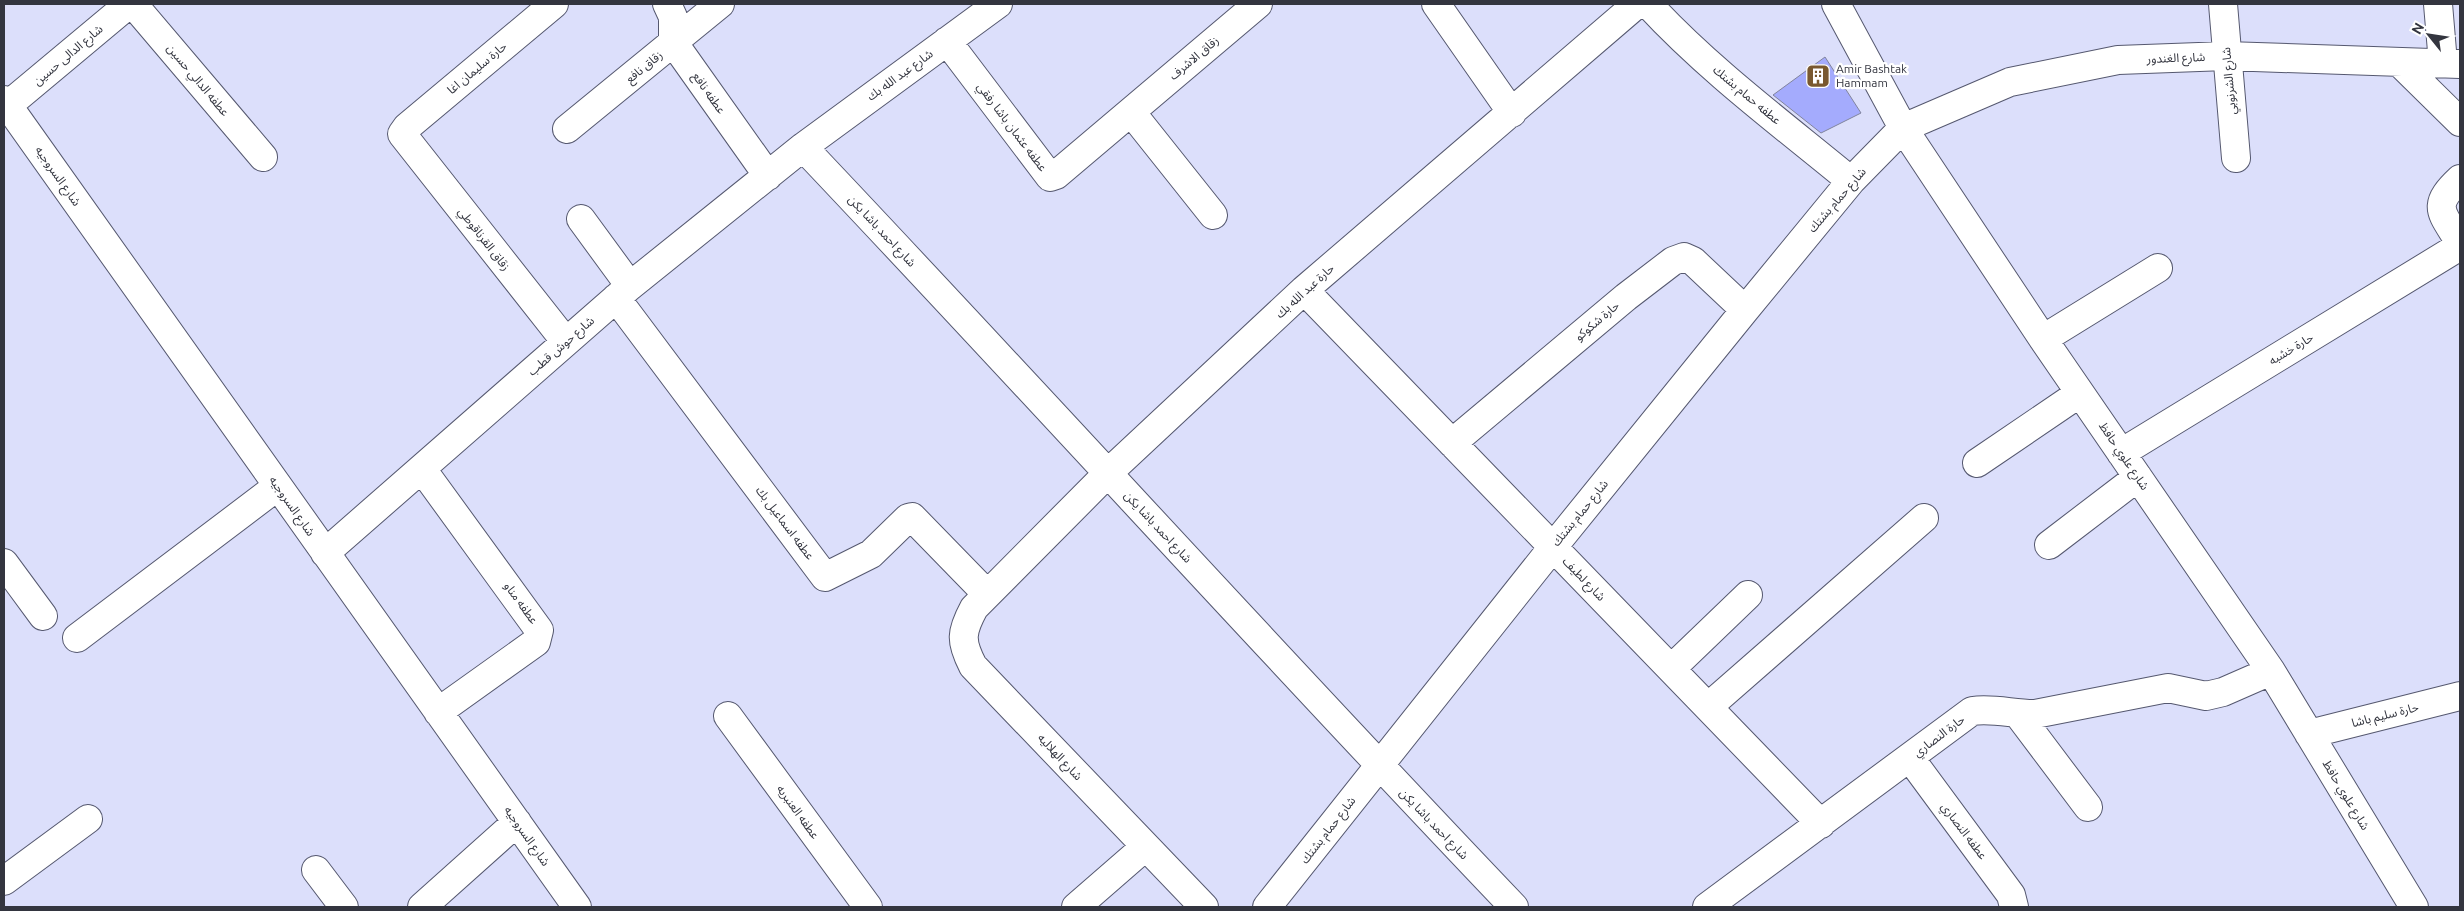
<svg xmlns="http://www.w3.org/2000/svg" width="2464" height="911" font-family="Ubuntu,'Noto Sans Arabic',sans-serif">
<style>
.building{fill:#a4abfd;stroke:#81849d}
.lines{fill:none;stroke-linecap:round;stroke-linejoin:round}
.street-casing{stroke:#55586f;stroke-width:30}
.street{stroke:#fff;stroke-width:28}
.labels{text-anchor:middle;stroke-width:4.5;stroke-linejoin:round;paint-order:stroke}
.street-label{font-size:12px;fill:#33353f;stroke:#fff}
.poi-label{font-size:12px;fill:#33353f;stroke:#fff;text-anchor:start}
</style>
<rect width="100%" height="100%" fill="#dcdffb"/>
<path class="building" d="M 1825,57 L 1861,113 L 1821,133 L 1773,95 Z"/>
<g class="lines">
<g class="street-casing">
<path id="street" d="M 133,4 L 263,157
M 554,4 L 407,127 L 402,134 L 566,342
M 667,4 L 673,17 L 673,42 L 768,176
M 1436,4 L 1512,113
M 1648,4 C 1709,70 1782,124 1851,181
M 1836,4 L 1903,128 L 2043,339 L 2271,671 L 2414,907
M 2223,4 L 2236,158
M 2438,4 L 2443,63
M 947,41 L 1050,177 L 1056,175 L 1258,4
M 2399,62 L 2460,122
M 4,100 L 577,907
M 7,106 L 129,4
M 1131,112 L 1213,215
M 567,129 L 720,4
M 803,147 C 1042,399 1274,656 1514,907
M 2460,179 C 2430,207 2442,212 2460,243
M 581,219 L 630,286
M 1304,290 L 1821,824
M 616,298 L 825,577 L 871,554 L 908,518 L 912,517 L 987,594
M 2043,339 L 2158,268
M 1452,443 L 1626,297 L 1673,261 L 1684,257 L 1693,261 L 1745,310
M 2121,453 L 2460,246
M 1977,463 L 2080,393
M 422,469 L 539,630 L 536,642 L 438,712
M 2049,545 L 2138,477
M 325,553 L 630,286 L 803,147 L 998,4
M 4,563 L 43,616
M 77,638 L 278,486
M 1671,669 L 1748,595
M 1708,707 L 1924,518
M 2018,714 L 2088,807
M 728,716 L 868,907
M 2309,734 L 2460,696
M 1910,758 L 2011,895 L 2014,907
M 316,870 L 344,907
M 4,881 L 88,819
M 422,907 L 517,822
M 1076,907 L 1145,847
M 1204,907 L 973,666 C 960,641 961,632 974,608 L 1108,473 L 1304,290 L 1637,4
M 1267,907 L 1553,547 L 1745,310 L 1851,181 L 1903,128 L 2010,82 L 2118,60 L 2226,56 L 2460,64
M 1707,907 L 1972,711 C 1994,708 2013,714 2035,714 L 2168,688 L 2206,696 L 2223,692 L 2271,671"/>
</g>
<use href="#street" class="street"/>
</g>
<defs>
<g id="building-square" transform="scale(1.25)"><rect x="-9" y="-9" width="18" height="18" rx="4" fill="#79582f" stroke="#fff"/><path d="M-4-6H4V6H1V3H-1V6H-4ZM-2.5-4.3h1.7v1.8h-1.7ZM.8-4.3h1.7v1.8H.8ZM-2.5-1h1.7V.8h-1.7ZM.8-1h1.7V.8H.8Z" fill="#fff"/></g>
</defs>
<g fill-rule="evenodd">
<use href="#building-square" x="1818" y="76"/>
</g>
<g class="labels">
<g class="street-label">
<text transform="translate(68 55) rotate(-40)" y="4">شارع الدالى حسين</text>
<text transform="translate(1194 58) rotate(-40)" y="4">زقاق الاشرف</text>
<text transform="translate(2176 58) rotate(-2)" y="4">شارع الغندور</text>
<text transform="translate(644 67) rotate(-39)" y="4">زقاق نافع</text>
<text transform="translate(477 68) rotate(-40)" y="4">حارة سليمان اغا</text>
<text transform="translate(900 75) rotate(-36)" y="4">شارع عبد الله بك</text>
<text transform="translate(198 80) rotate(50)" y="4">عطفه الدالي حسين</text>
<text transform="translate(2229 81) rotate(-95)" y="4">شارع الشرنوبي</text>
<text transform="translate(709 93) rotate(55)" y="4">عطفه نافع</text>
<text transform="translate(1747 95) rotate(40)" y="4">عطفه حمام بشتك</text>
<text transform="translate(1012 127) rotate(53)" y="4">عطفه عثمان باشا رفقي</text>
<text transform="translate(58 176) rotate(55)" y="4">شارع السروجيه</text>
<text transform="translate(1837 200) rotate(-49)" y="4">شارع حمام بشتك</text>
<text transform="translate(882 231) rotate(47)" y="4">شارع احمد باشا يكن</text>
<text transform="translate(484 239) rotate(52)" y="4">زقاق القرناقوطي</text>
<text transform="translate(1305 291) rotate(-42)" y="4">حارة عبد الله بك</text>
<text transform="translate(1597 321) rotate(-40)" y="4">حارة شكوكو</text>
<text transform="translate(561 346) rotate(-41)" y="4">شارع حوش قطب</text>
<text transform="translate(2291 349) rotate(-31)" y="4">حارة خشبه</text>
<text transform="translate(2124 456) rotate(56)" y="4">شارع علوي حافظ</text>
<text transform="translate(292 506) rotate(55)" y="4">شارع السروجيه</text>
<text transform="translate(1580 513) rotate(-51)" y="4">شارع حمام بشتك</text>
<text transform="translate(785 523) rotate(53)" y="4">عطفه اسماعيل بك</text>
<text transform="translate(1158 527) rotate(47)" y="4">شارع احمد باشا يكن</text>
<text transform="translate(1584 579) rotate(46)" y="4">شارع لطيف</text>
<text transform="translate(521 603) rotate(54)" y="4">عطفه مناو</text>
<text transform="translate(2385 715) rotate(-14)" y="4">حارة سليم باشا</text>
<text transform="translate(1939 736) rotate(-37)" y="4">حارة النصاري</text>
<text transform="translate(1060 757) rotate(47)" y="4">شارع الهلاليه</text>
<text transform="translate(2346 795) rotate(59)" y="4">شارع علوي حافظ</text>
<text transform="translate(798 812) rotate(54)" y="4">عطفه العنبريه</text>
<text transform="translate(1434 824) rotate(46)" y="4">شارع احمد باشا يكن</text>
<text transform="translate(1328 830) rotate(-52)" y="4">شارع حمام بشتك</text>
<text transform="translate(1964 831) rotate(53)" y="4">عطفه النصاري</text>
<text transform="translate(527 836) rotate(55)" y="4">شارع السروجيه</text>
</g>
<g class="poi-label">
<text x="1836" y="73">Amir Bashtak<tspan x="1836" dy="14">Hammam</tspan></text>
</g>
</g>
<rect width="2464" height="911" fill="none" stroke="#33353f" stroke-width="10"/>
<g transform="translate(2429 35) rotate(300)" stroke="#ffffff" stroke-width="4" paint-order="stroke">
<path d="M0-4L9 19L0 12L-9 19Z" fill="#33353f"/>
<text y="-8" font-size="14" font-weight="bold" text-anchor="middle" fill="#33353f">N</text>
</g>
</svg>
